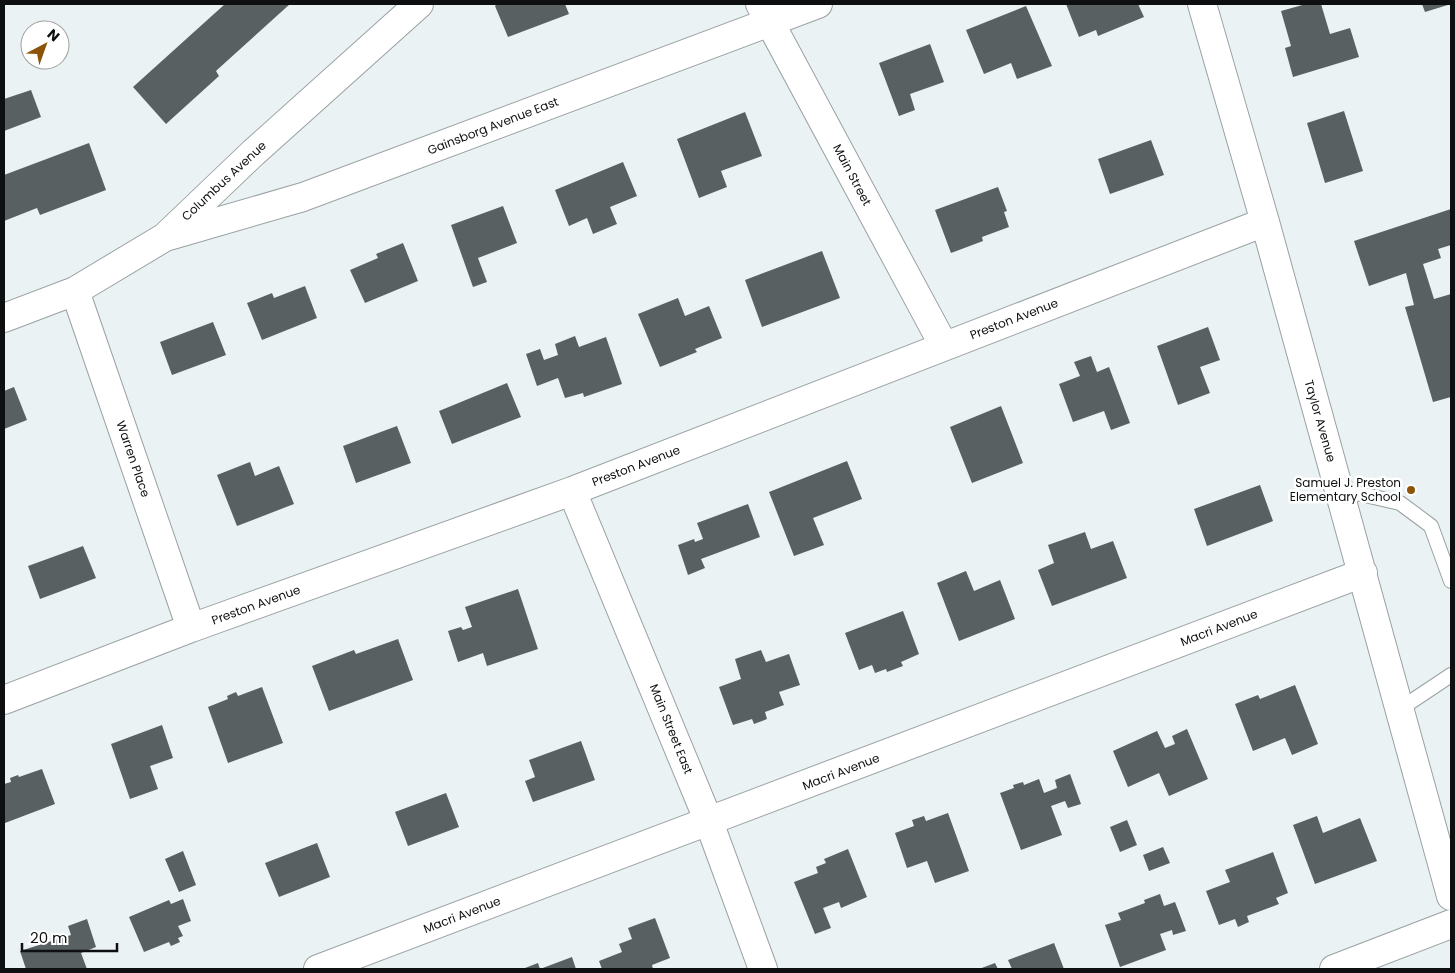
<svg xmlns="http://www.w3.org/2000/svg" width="1455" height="973" font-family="Poppins,sans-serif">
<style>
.building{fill:#596062}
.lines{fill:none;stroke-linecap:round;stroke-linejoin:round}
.lane-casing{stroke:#9aa1a3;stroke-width:16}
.street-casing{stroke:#9aa1a3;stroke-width:30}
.lane{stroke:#fff;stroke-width:14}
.street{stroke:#fff;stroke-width:28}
.poi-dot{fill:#8b5408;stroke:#fff;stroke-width:2}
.labels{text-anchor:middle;stroke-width:5;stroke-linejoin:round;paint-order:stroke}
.street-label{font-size:12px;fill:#0d0f10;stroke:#fff}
.poi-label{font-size:12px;fill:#0d0f10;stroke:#fff;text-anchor:end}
</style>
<rect width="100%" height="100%" fill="#eaf2f4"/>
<path class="building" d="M 225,4 L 290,4 L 217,70 L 216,71 L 219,76 L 166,124 L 133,87 Z
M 497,4 L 565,4 L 569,14 L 508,37 L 495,6 Z
M 1066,4 L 1138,4 L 1144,17 L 1098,36 L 1096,30 L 1079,37 Z
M 1306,4 L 1321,4 L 1330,34 L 1350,28 L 1359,57 L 1293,77 L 1285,48 L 1291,46 L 1281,11 Z
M 1422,4 L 1451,4 L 1425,12 Z
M 1026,6 L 1052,66 L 1017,79 L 1011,63 L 984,74 L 966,30 Z
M 930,44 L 944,82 L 910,94 L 915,110 L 899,116 L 879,63 Z
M 31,90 L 41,117 L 4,131 L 4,99 Z
M 1344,111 L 1363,171 L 1325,183 L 1307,123 Z
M 745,112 L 762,156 L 721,171 L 727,187 L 699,198 L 677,139 Z
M 1151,140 L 1164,175 L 1110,194 L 1098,159 Z
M 89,143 L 106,190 L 40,215 L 37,208 L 4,221 L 4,175 Z
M 623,162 L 637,196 L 610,207 L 617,224 L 593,234 L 587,218 L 569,226 L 555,190 Z
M 998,187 L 1007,211 L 1004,212 L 1009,227 L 982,237 L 983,241 L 951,253 L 935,210 Z
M 503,206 L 517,243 L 478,258 L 487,282 L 473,287 L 451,225 Z
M 1451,209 L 1451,245 L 1438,249 L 1441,258 L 1423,264 L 1434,299 L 1451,294 L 1451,397 L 1433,402 L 1405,307 L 1414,305 L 1406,273 L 1369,286 L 1354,241 Z
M 403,243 L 418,281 L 365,303 L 350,270 L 378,258 L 376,254 Z
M 822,251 L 840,298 L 762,327 L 745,280 Z
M 305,286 L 317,318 L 262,340 L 247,303 L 272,293 L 274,298 Z
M 678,298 L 685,316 L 709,306 L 722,338 L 695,349 L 697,352 L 660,367 L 638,314 Z
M 213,322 L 226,355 L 172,375 L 160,342 Z
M 1208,327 L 1220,360 L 1200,367 L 1210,393 L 1178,405 L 1157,346 Z
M 575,336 L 579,347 L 606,337 L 622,384 L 584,397 L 583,393 L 565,398 L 558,378 L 537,386 L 526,354 L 540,349 L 544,360 L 558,355 L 555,344 Z
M 1091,356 L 1097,372 L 1109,367 L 1130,423 L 1111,430 L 1104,411 L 1073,422 L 1059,384 L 1080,376 L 1074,362 Z
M 507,383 L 521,417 L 452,444 L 439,411 Z
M 14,387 L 27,420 L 4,429 L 4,391 Z
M 1001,406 L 1023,463 L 972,483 L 950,427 Z
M 397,426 L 411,463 L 356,483 L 343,446 Z
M 847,461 L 862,499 L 813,518 L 824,545 L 794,556 L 769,492 Z
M 250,462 L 255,476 L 279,466 L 294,504 L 237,526 L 217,475 Z
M 1260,485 L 1273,521 L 1207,546 L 1194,509 Z
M 748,504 L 760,537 L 701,559 L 705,568 L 688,575 L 678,545 L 694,539 L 695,542 L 703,539 L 697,523 Z
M 1085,532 L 1091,549 L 1113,541 L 1127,578 L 1052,606 L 1038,570 L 1054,563 L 1048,545 Z
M 83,546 L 96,578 L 40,599 L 28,566 Z
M 966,571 L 974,591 L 1000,580 L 1015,619 L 959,641 L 937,583 Z
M 518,589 L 538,649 L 487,666 L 483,653 L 458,662 L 448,631 L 461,627 L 463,630 L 472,627 L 465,607 Z
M 903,611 L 919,654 L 901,662 L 903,666 L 887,672 L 886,669 L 875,673 L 872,665 L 859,670 L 845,633 Z
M 398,639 L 413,680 L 329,711 L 312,666 L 354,650 L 356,654 Z
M 761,650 L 766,662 L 789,654 L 800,685 L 779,692 L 784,705 L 765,712 L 767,719 L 754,724 L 752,719 L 733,725 L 719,687 L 741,679 L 735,659 Z
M 1295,685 L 1318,744 L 1292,755 L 1285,738 L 1253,751 L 1235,704 L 1258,695 L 1260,699 Z
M 262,687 L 283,743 L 228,763 L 208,707 L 228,699 L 227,696 L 236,692 L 238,696 Z
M 162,725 L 173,758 L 150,766 L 158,789 L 130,799 L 111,744 Z
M 1187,729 L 1208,779 L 1169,796 L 1159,773 L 1128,787 L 1113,751 L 1157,731 L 1165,748 L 1175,744 L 1172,736 Z
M 581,741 L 595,780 L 533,802 L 525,781 L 535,777 L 529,760 Z
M 42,769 L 55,804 L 5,823 L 4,784 L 11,782 L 10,778 L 18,775 L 19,777 Z
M 1070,774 L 1081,804 L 1068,808 L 1065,801 L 1051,806 L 1062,835 L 1021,850 L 1000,793 L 1014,788 L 1013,785 L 1023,782 L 1024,785 L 1039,779 L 1044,793 L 1057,788 L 1055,780 Z
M 446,793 L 459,827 L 408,846 L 395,812 Z
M 948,813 L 969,871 L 935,883 L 927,861 L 907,868 L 895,833 L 914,826 L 912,820 L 924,816 L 926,821 Z
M 1317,816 L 1323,833 L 1360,818 L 1377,861 L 1315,884 L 1293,825 Z
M 1127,820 L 1137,845 L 1120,852 L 1110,827 Z
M 317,843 L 330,877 L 279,897 L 265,863 Z
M 1163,847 L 1170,863 L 1149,871 L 1143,855 Z
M 848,849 L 867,897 L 841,908 L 839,902 L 823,908 L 831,928 L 815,934 L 794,882 L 818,873 L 816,867 L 826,863 L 824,859 Z
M 183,851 L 196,885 L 179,892 L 165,859 Z
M 1273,852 L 1288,893 L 1276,898 L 1279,904 L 1247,916 L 1249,922 L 1238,927 L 1235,919 L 1219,925 L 1206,891 L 1230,882 L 1225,870 Z
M 1160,894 L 1164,906 L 1175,902 L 1186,931 L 1173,935 L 1172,930 L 1160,934 L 1166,950 L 1120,967 L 1105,925 L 1121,920 L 1118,913 L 1145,903 L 1144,900 Z
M 183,899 L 191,921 L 178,926 L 183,936 L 178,938 L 180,942 L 171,946 L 169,942 L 144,952 L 129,917 L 169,900 L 171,904 Z
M 655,918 L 670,958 L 652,965 L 653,969 L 602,969 L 599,961 L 622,952 L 619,944 L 632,939 L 628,928 Z
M 87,919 L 96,947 L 81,953 L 87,969 L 26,969 L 20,951 L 71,935 L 68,926 Z
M 1054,943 L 1064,969 L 1012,969 L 1008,960 Z
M 572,957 L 576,969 L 526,969 L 525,968 L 538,963 L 540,969 Z
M 995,963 L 998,969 L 979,969 Z"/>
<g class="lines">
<g class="lane-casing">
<path id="lane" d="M 1339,489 L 1400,503 L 1431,526 L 1451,581
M 1400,709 L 1451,675"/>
</g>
<g class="street-casing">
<path id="street" d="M 760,4 L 944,346
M 1202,4 L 1265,222 L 1451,896
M 165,237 L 303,197 L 818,4
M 75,291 L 191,628
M 4,318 L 75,291 L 165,237 L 253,153 L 419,4
M 572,491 L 709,822 L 763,969
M 4,700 L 191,628 L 572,491 L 1265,222
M 318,969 L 1363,573
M 1334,969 L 1451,924"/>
</g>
<use href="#lane" class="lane"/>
<use href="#street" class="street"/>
</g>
<circle class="poi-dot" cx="1411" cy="490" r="5"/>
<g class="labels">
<g class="street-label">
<text transform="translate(493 126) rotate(-21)" y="4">Gainsborg Avenue East</text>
<text transform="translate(852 175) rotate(62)" y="4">Main Street</text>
<text transform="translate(224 181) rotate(-43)" y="4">Columbus Avenue</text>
<text transform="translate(1014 319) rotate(-21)" y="4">Preston Avenue</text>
<text transform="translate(1320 421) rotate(74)" y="4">Taylor Avenue</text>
<text transform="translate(133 459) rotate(71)" y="4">Warren Place</text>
<text transform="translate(636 466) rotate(-21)" y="4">Preston Avenue</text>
<text transform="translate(256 605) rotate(-20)" y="4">Preston Avenue</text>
<text transform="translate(1219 628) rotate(-21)" y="4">Macri Avenue</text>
<text transform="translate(671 729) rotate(68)" y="4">Main Street East</text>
<text transform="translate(841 772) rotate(-21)" y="4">Macri Avenue</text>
<text transform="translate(462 915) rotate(-21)" y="4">Macri Avenue</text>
</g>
<g class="poi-label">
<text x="1401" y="487">Samuel J. Preston<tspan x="1401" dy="14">Elementary School</tspan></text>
</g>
</g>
<rect width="1455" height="973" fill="none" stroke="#0d0f10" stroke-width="10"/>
<g transform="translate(45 45) rotate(41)"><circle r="24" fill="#ffffff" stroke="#9e9f9f"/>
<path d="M0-4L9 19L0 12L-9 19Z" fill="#8b5408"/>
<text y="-8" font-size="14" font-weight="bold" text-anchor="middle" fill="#0d0f10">N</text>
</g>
<path d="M22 943v8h95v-8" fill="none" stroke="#0d0f10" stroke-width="2.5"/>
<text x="30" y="943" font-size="15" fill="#0d0f10" stroke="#ffffff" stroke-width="4" paint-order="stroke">20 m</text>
</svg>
